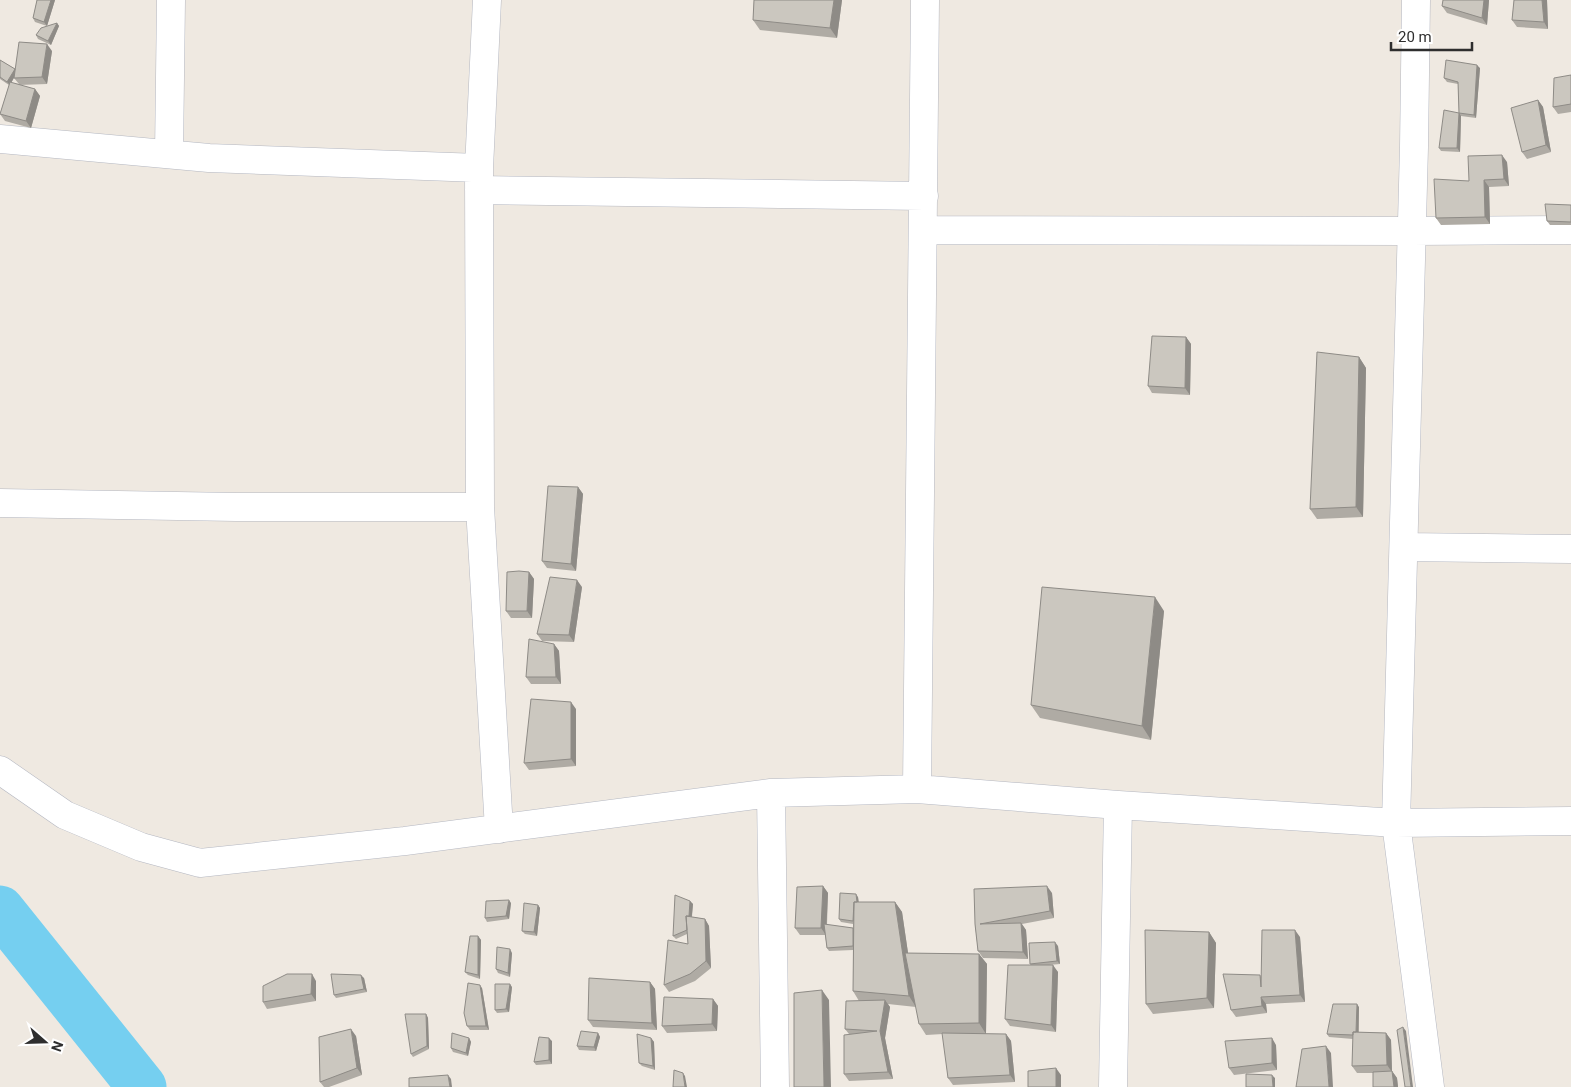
<svg xmlns="http://www.w3.org/2000/svg" width="1571" height="1087" font-family="Roboto,sans-serif">
<style>
.lines{fill:none;stroke-linecap:round;stroke-linejoin:round}
.river{stroke:#75cff0;stroke-width:49}
.minor-casing{stroke:#b4b7c1;stroke-width:29}
.minor{stroke:#fff;stroke-width:28}
.wall{fill:#afaba4;fill-rule:evenodd}
.shaded-wall{fill:#8e8b86}
.building{fill:#cbc7bf;stroke:#8e8b86}
</style>
<rect width="100%" height="100%" fill="#efe9e1"/>
<g class="lines">
<path class="river" d="M 0,910 L 142,1087"/>
<g class="minor-casing">
<path id="minor" d="M 487,0 L 479,168 L 480,507 L 499,829
M 1416,0 L 1414,147 L 1396,823 L 1430,1087
M 0,139 L 209,158 L 479,168
M 169,154 L 171,0
M 479,190 L 924,196
M 924,230 L 1412,231 L 1571,230
M 0,503 L 236,507 L 480,507
M 1404,547 L 1571,549
M 0,770 L 65,815 L 141,847 L 200,863 L 405,841 L 771,793 L 917,789 L 1118,805 L 1396,823 L 1571,821
M 917,789 L 925,0
M 771,793 L 775,1087
M 1113,1087 L 1118,805"/>
</g>
<use href="#minor" class="minor"/>
</g>
<path class="wall" d="M 37,0 L 55,0 L 47,26 L 35,22 L 33,18 Z
M 754,0 L 842,0 L 837,38 L 760,30 L 753,20 Z
M 1443,0 L 1489,0 L 1487,25 L 1447,13 L 1442,6 Z
M 1514,0 L 1547,0 L 1548,29 L 1517,27 L 1512,20 Z
M 57,23 L 59,26 L 51,45 L 38,39 L 36,35 Z
M 52,51 L 47,84 L 19,85 L 35,89 L 40,96 L 31,128 L 5,121 L 0,114 L 9,85 L 0,79 L 0,60 L 15,69 ZM 14,78 L 19,84 L 11,83 Z
M 1480,68 L 1476,118 L 1461,116 L 1460,152 L 1441,151 L 1439,148 L 1459,113 L 1458,84 L 1447,82 L 1444,78 Z
M 1571,75 L 1571,112 L 1558,114 L 1553,107 Z
M 1538,100 L 1543,107 L 1551,152 L 1527,159 L 1522,152 Z
M 1507,162 L 1509,186 L 1489,187 L 1490,224 L 1441,225 L 1436,218 L 1469,181 Z
M 1571,205 L 1571,225 L 1550,225 L 1547,221 Z
M 1186,337 L 1191,344 L 1190,395 L 1152,393 L 1148,386 Z
M 1359,357 L 1366,368 L 1363,517 L 1317,519 L 1310,509 Z
M 578,487 L 583,494 L 576,571 L 547,568 L 542,561 Z
M 529,572 L 534,579 L 532,618 L 511,618 L 506,611 Z
M 582,587 L 574,642 L 542,641 L 537,634 Z
M 1164,611 L 1151,740 L 1040,718 L 1031,705 Z
M 554,644 L 559,651 L 561,684 L 531,684 L 526,677 Z
M 576,709 L 576,766 L 529,770 L 524,763 Z
M 823,886 L 828,893 L 827,925 L 853,928 L 853,924 L 841,922 L 839,919 L 858,897 L 859,902 L 895,902 L 902,912 L 908,953 L 979,954 L 987,964 L 986,1034 L 968,1034 L 1006,1034 L 1011,1041 L 1015,1082 L 953,1085 L 948,1078 L 943,1034 L 926,1035 L 919,1024 L 916,1007 L 888,1004 L 890,1007 L 885,1038 L 893,1079 L 849,1081 L 844,1074 L 849,1034 L 845,1029 L 859,1001 L 853,991 L 853,950 L 829,951 L 827,948 L 825,935 L 800,935 L 795,928 Z
M 1052,893 L 1054,918 L 1022,924 L 1026,930 L 1028,959 L 983,958 L 978,951 L 975,924 Z
M 690,901 L 693,904 L 692,917 L 705,919 L 709,926 L 711,968 L 695,981 L 669,992 L 664,985 L 688,944 L 687,934 L 676,939 L 673,936 Z
M 511,903 L 509,919 L 487,922 L 485,918 Z
M 538,905 L 540,908 L 537,936 L 525,934 L 522,931 Z
M 1209,932 L 1216,943 L 1214,1008 L 1153,1014 L 1146,1004 Z
M 478,936 L 481,940 L 480,979 L 468,975 L 465,972 Z
M 1300,937 L 1305,1002 L 1266,1004 L 1267,1013 L 1236,1017 L 1231,1010 L 1260,975 L 1261,977 Z
M 1058,946 L 1060,964 L 1049,965 L 1058,972 L 1056,1032 L 1010,1026 L 1005,1019 L 1031,965 L 1030,964 Z
M 512,953 L 510,977 L 498,973 L 496,969 Z
M 364,978 L 367,992 L 336,998 L 334,995 Z
M 316,981 L 316,1001 L 267,1009 L 263,1002 Z
M 650,982 L 655,989 L 657,1030 L 593,1027 L 588,1020 Z
M 512,987 L 509,1012 L 497,1013 L 495,1010 Z
M 482,988 L 489,1030 L 470,1030 L 467,1026 Z
M 713,999 L 718,1006 L 717,1031 L 667,1033 L 662,1026 Z
M 1359,1007 L 1359,1032 L 1386,1033 L 1391,1040 L 1392,1071 L 1397,1078 L 1398,1087 L 1373,1087 L 1373,1073 L 1357,1073 L 1352,1066 L 1353,1039 L 1329,1037 L 1327,1034 Z
M 426,1014 L 428,1018 L 429,1049 L 413,1057 L 411,1054 Z
M 598,1033 L 600,1037 L 596,1051 L 579,1050 L 577,1046 Z
M 356,1036 L 362,1075 L 329,1087 L 324,1087 L 320,1082 Z
M 469,1038 L 471,1042 L 468,1056 L 453,1052 L 451,1048 Z
M 651,1038 L 654,1042 L 655,1070 L 642,1066 L 639,1063 Z
M 552,1041 L 552,1064 L 536,1065 L 534,1062 Z
M 1276,1045 L 1277,1070 L 1234,1075 L 1229,1068 Z"/>
<path class="shaded-wall" d="M 51,0 L 55,0 L 47,26 L 44,22 Z
M 834,0 L 842,0 L 837,38 L 830,28 Z
M 1484,0 L 1489,0 L 1487,25 L 1482,18 Z
M 1542,0 L 1547,0 L 1548,29 L 1544,22 Z
M 57,23 L 59,26 L 51,45 L 48,41 Z
M 47,44 L 52,51 L 47,84 L 42,77 Z
M 1477,65 L 1480,68 L 1476,118 L 1474,115 Z
M 15,69 L 17,72 L 10,85 L 7,82 Z
M 35,89 L 40,96 L 31,128 L 26,121 Z
M 1538,100 L 1543,107 L 1551,152 L 1546,145 Z
M 1459,113 L 1461,116 L 1460,152 L 1457,148 Z
M 1502,155 L 1507,162 L 1509,186 L 1504,179 Z
M 1484,180 L 1489,187 L 1490,224 L 1485,217 Z
M 1186,337 L 1191,344 L 1190,395 L 1185,388 Z
M 1359,357 L 1366,368 L 1363,517 L 1356,507 Z
M 578,487 L 583,494 L 576,571 L 571,564 Z
M 529,572 L 534,579 L 532,618 L 527,611 Z
M 577,580 L 582,587 L 574,642 L 569,635 Z
M 1155,597 L 1164,611 L 1151,740 L 1142,726 Z
M 554,644 L 559,651 L 561,684 L 556,677 Z
M 571,702 L 576,709 L 576,766 L 571,759 Z
M 823,886 L 828,893 L 826,935 L 821,928 Z
M 1047,886 L 1052,893 L 1054,918 L 1050,911 Z
M 856,894 L 858,897 L 860,925 L 858,921 Z
M 509,900 L 511,903 L 509,919 L 506,916 Z
M 690,901 L 693,904 L 690,933 L 688,930 Z
M 895,902 L 902,912 L 916,1007 L 909,996 Z
M 538,905 L 540,908 L 537,936 L 534,932 Z
M 705,919 L 709,926 L 711,968 L 706,961 Z
M 1021,923 L 1026,930 L 1028,959 L 1023,952 Z
M 1295,930 L 1300,937 L 1305,1002 L 1300,995 Z
M 1209,932 L 1216,943 L 1214,1008 L 1207,998 Z
M 478,936 L 481,940 L 480,979 L 478,975 Z
M 1055,942 L 1058,946 L 1060,964 L 1057,961 Z
M 510,949 L 512,953 L 510,977 L 508,973 Z
M 979,954 L 987,964 L 986,1034 L 979,1023 Z
M 1053,965 L 1058,972 L 1056,1032 L 1051,1025 Z
M 312,974 L 316,981 L 316,1001 L 311,994 Z
M 361,975 L 364,978 L 367,992 L 364,989 Z
M 650,982 L 655,989 L 657,1030 L 652,1023 Z
M 510,984 L 512,987 L 509,1012 L 506,1009 Z
M 480,985 L 482,988 L 489,1030 L 486,1026 Z
M 822,990 L 829,1000 L 831,1087 L 824,1087 Z
M 1261,997 L 1266,1004 L 1267,1013 L 1262,1006 Z
M 713,999 L 718,1006 L 717,1031 L 712,1024 Z
M 885,1000 L 890,1007 L 885,1038 L 893,1079 L 888,1072 L 880,1031 Z
M 1357,1004 L 1359,1007 L 1358,1039 L 1356,1036 Z
M 426,1014 L 428,1018 L 429,1049 L 427,1046 Z
M 1403,1027 L 1406,1031 L 1413,1087 L 1411,1087 Z
M 351,1029 L 356,1036 L 362,1075 L 357,1068 Z
M 598,1033 L 600,1037 L 596,1051 L 594,1047 Z
M 1386,1033 L 1391,1040 L 1392,1072 L 1387,1065 Z
M 1006,1034 L 1011,1041 L 1015,1082 L 1010,1075 Z
M 469,1038 L 471,1042 L 468,1056 L 466,1053 Z
M 549,1038 L 552,1041 L 552,1064 L 549,1060 Z
M 651,1038 L 654,1042 L 655,1070 L 653,1066 Z
M 1272,1038 L 1276,1045 L 1277,1070 L 1272,1063 Z
M 1326,1046 L 1331,1053 L 1333,1087 L 1329,1087 Z
M 1056,1068 L 1061,1075 L 1061,1087 L 1056,1087 Z
M 1392,1071 L 1397,1078 L 1398,1087 L 1394,1087 Z
M 683,1073 L 685,1076 L 687,1087 L 685,1087 Z
M 448,1075 L 451,1079 L 452,1087 L 450,1087 Z
M 1272,1075 L 1275,1078 L 1275,1087 L 1273,1087 Z"/>
<path class="building" d="M 37,0 L 51,0 L 44,22 L 33,18 Z
M 754,0 L 834,0 L 830,28 L 753,20 Z
M 1443,0 L 1484,0 L 1482,18 L 1442,6 Z
M 1514,0 L 1542,0 L 1544,22 L 1512,20 Z
M 57,23 L 48,41 L 36,35 L 41,28 Z
M 19,42 L 47,44 L 42,77 L 14,78 Z
M 0,60 L 15,69 L 7,82 L 0,77 Z
M 1446,60 L 1477,65 L 1474,115 L 1459,113 L 1458,82 L 1444,78 Z
M 1571,75 L 1571,104 L 1553,107 L 1554,78 Z
M 10,82 L 35,89 L 26,121 L 0,114 Z
M 1538,100 L 1546,145 L 1522,152 L 1511,108 Z
M 1444,110 L 1459,113 L 1457,148 L 1439,148 Z
M 1502,155 L 1504,179 L 1484,180 L 1485,217 L 1436,218 L 1434,179 L 1469,181 L 1468,156 Z
M 1545,204 L 1571,205 L 1571,222 L 1547,221 Z
M 1152,336 L 1186,337 L 1185,388 L 1148,386 Z
M 1317,352 L 1359,357 L 1356,507 L 1310,509 Z
M 548,486 L 578,487 L 571,564 L 542,561 Z
M 519,571 L 529,572 L 527,611 L 506,611 L 507,572 Z
M 550,577 L 577,580 L 569,635 L 537,634 Z
M 1042,587 L 1155,597 L 1142,726 L 1031,705 Z
M 529,639 L 554,644 L 556,677 L 526,677 Z
M 531,699 L 571,702 L 571,759 L 524,763 Z
M 823,886 L 821,928 L 795,928 L 797,887 Z
M 1047,886 L 1050,911 L 980,924 L 1021,923 L 1023,952 L 978,951 L 975,924 L 974,889 Z
M 840,893 L 856,894 L 857,902 L 854,902 L 853,921 L 839,919 Z
M 675,895 L 690,901 L 689,916 L 686,916 L 687,930 L 673,936 Z
M 509,900 L 506,916 L 485,918 L 486,901 Z
M 854,902 L 895,902 L 909,996 L 853,991 Z
M 524,903 L 538,905 L 534,932 L 522,931 Z
M 686,916 L 705,919 L 706,961 L 690,974 L 664,985 L 668,940 L 688,944 Z
M 824,924 L 853,928 L 853,946 L 827,948 Z
M 1145,930 L 1209,932 L 1207,998 L 1146,1004 Z
M 1262,930 L 1295,930 L 1300,995 L 1261,997 L 1262,1006 L 1231,1010 L 1223,974 L 1260,975 L 1261,987 Z
M 470,936 L 478,936 L 478,975 L 465,972 Z
M 1055,942 L 1057,961 L 1030,964 L 1029,943 Z
M 497,947 L 510,949 L 508,973 L 496,969 Z
M 905,953 L 979,954 L 979,1023 L 919,1024 Z
M 1008,965 L 1053,965 L 1051,1025 L 1005,1019 Z
M 287,974 L 312,974 L 311,994 L 263,1002 L 263,986 Z
M 331,974 L 361,975 L 364,989 L 334,995 Z
M 589,978 L 650,982 L 652,1023 L 588,1020 Z
M 468,983 L 480,985 L 486,1026 L 467,1026 L 464,1013 Z
M 495,984 L 510,984 L 506,1009 L 495,1010 Z
M 822,990 L 824,1087 L 794,1087 L 794,993 Z
M 664,997 L 713,999 L 712,1024 L 662,1026 Z
M 885,1000 L 880,1031 L 888,1072 L 844,1074 L 844,1035 L 877,1031 L 845,1029 L 846,1001 Z
M 1333,1004 L 1357,1004 L 1356,1032 L 1353,1032 L 1353,1035 L 1327,1034 Z
M 405,1014 L 426,1014 L 427,1046 L 411,1054 Z
M 1403,1027 L 1411,1087 L 1405,1087 L 1397,1030 Z
M 351,1029 L 357,1068 L 320,1082 L 319,1037 Z
M 581,1031 L 598,1033 L 594,1047 L 577,1046 Z
M 1353,1032 L 1386,1033 L 1387,1065 L 1352,1066 Z
M 452,1033 L 469,1038 L 466,1053 L 451,1048 Z
M 942,1033 L 1006,1034 L 1010,1075 L 948,1078 Z
M 637,1034 L 651,1038 L 653,1066 L 639,1063 Z
M 539,1037 L 549,1038 L 549,1060 L 534,1062 Z
M 1272,1038 L 1272,1063 L 1229,1068 L 1225,1041 Z
M 1326,1046 L 1329,1087 L 1296,1087 L 1302,1049 Z
M 1056,1068 L 1056,1087 L 1028,1087 L 1028,1071 Z
M 674,1070 L 683,1073 L 685,1087 L 673,1087 Z
M 1392,1071 L 1394,1087 L 1373,1087 L 1373,1072 Z
M 1246,1074 L 1272,1075 L 1273,1087 L 1246,1087 Z
M 448,1075 L 450,1087 L 409,1087 L 409,1078 Z"/>
<g transform="translate(45 1042) rotate(110)" stroke="#ffffff" stroke-width="4" paint-order="stroke">
<path d="M0-4L9 19L0 12L-9 19Z" fill="#2e2e2e"/>
<text y="-8" font-size="14" font-weight="bold" text-anchor="middle" fill="#2e2e2e">N</text>
</g>
<path d="M1391 42v8h81v-8" fill="none" stroke="#2e2e2e" stroke-width="2.5"/>
<text x="1398" y="42" font-size="15" fill="#2e2e2e" stroke="#ffffff" stroke-width="4" paint-order="stroke">20 m</text>
</svg>
